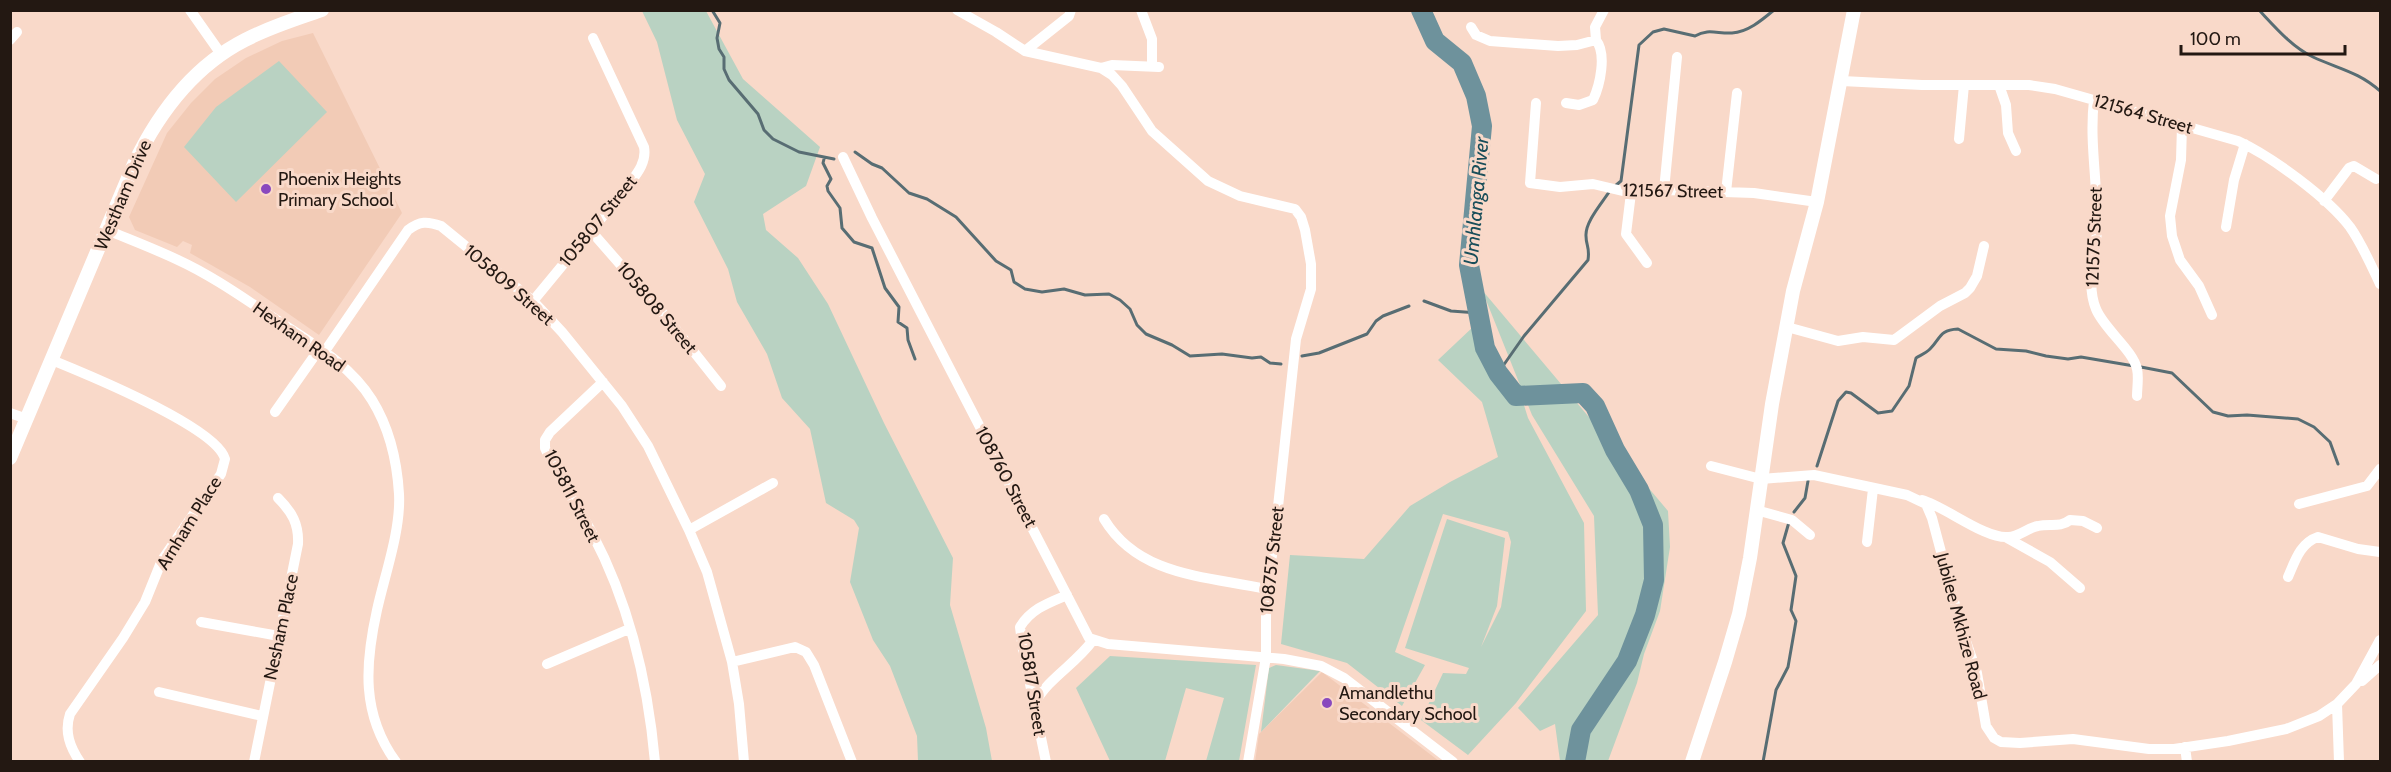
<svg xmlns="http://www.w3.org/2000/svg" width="2391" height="772" font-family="Cabin,sans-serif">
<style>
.built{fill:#f2cbb6}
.green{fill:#b9d2c2}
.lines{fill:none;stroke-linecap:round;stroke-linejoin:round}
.stream{stroke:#586d73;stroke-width:3}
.river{stroke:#6e929c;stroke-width:20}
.minor{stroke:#fff;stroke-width:10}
.tertiary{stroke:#fff;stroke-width:14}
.poi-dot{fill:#8949be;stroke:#f9d9c9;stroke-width:2}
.labels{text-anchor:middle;stroke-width:6;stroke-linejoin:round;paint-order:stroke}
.street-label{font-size:18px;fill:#231812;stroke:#f9d9c9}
.poi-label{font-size:18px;fill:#231812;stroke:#f9d9c9;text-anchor:start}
.water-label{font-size:20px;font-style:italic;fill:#194e5a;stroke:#f9d9c9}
</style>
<rect width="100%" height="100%" fill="#f9d9c9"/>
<path class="built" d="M 313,33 L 402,213 L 319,335 L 250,287 L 190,253 L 192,245 L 183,241 L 177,247 L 135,230 L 129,217 L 167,133 L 191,103 L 215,79 L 246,58 L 282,41 Z
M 1322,672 L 1439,761 L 1255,762 L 1259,734 Z"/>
<path class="green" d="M 642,11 L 706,11 L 743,79 L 820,147 L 806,186 L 763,214 L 766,230 L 798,258 L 828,304 L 884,423 L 953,558 L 950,605 L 986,728 L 992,761 L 918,761 L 917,736 L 890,666 L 873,640 L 850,582 L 859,528 L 854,520 L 826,503 L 810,429 L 782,398 L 767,354 L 737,302 L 728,269 L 694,202 L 705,174 L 677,120 L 657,42 Z
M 279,61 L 327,112 L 236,202 L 184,147 L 216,107 Z
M 1482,290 L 1668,511 L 1670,547 L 1660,611 L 1644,654 L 1637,683 L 1608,761 L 1560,761 L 1555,724 L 1540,731 L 1518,708 L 1598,615 L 1594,516 L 1532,415 Z
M 1474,326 L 1483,357 L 1513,399 L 1523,402 L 1528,418 L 1584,523 L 1586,611 L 1516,703 L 1468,755 L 1421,720 L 1443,673 L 1466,674 L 1469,668 L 1405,648 L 1447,519 L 1505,538 L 1497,606 L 1481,647 L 1501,607 L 1511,542 L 1508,532 L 1443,514 L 1395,652 L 1425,665 L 1402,706 L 1347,663 L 1281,644 L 1290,555 L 1364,559 L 1410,506 L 1450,482 L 1498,457 L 1482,402 L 1438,360 Z
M 1110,656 L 1256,665 L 1239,761 L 1206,761 L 1224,698 L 1186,688 L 1165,761 L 1110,761 L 1076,688 Z
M 1276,665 L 1320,671 L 1261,732 L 1269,668 Z"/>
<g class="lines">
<path class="stream" d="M 712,10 L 720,23 L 717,38 L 719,49 L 724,57 L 724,69 L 729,80 L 758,114 L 764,130 L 773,139 L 799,152 L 834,159
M 2259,10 C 2275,27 2292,47 2313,57 C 2339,69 2359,72 2380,91
M 855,152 L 872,164 L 882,168 L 909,193 L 927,199 L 956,217 L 996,261 L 1011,270 L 1014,282 L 1025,289 L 1042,292 L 1064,289 L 1085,295 L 1109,294 L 1120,300 L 1130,309 L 1137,325 L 1146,334 L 1172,345 L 1190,356 L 1222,354 L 1252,358 L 1261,357 L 1270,363 L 1281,364
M 824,159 L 823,163 L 831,179 L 827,186 L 828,191 L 840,208 L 842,228 L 854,242 L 872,248 L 885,288 L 899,307 L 898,322 L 907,328 L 908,340 L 915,359
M 1615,186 L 1621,181 L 1639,45 L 1653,32 L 1664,29 L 1695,36 C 1708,28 1718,34 1732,33 C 1748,32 1762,20 1774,10
M 1424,301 L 1451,311 L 1478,313
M 1302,356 L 1319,353 L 1367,334 L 1376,321 L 1383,316 L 1409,306
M 2141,367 L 2172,373 L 2213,412 L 2228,416 L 2247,415 L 2298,419 L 2314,427 L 2330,442 L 2338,464
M 1498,373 L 1524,336 L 1588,260 C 1590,247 1586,246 1586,236 C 1585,222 1602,203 1609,192
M 1817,466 L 1838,401 L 1846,392 L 1851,393 L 1878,413 L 1892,411 L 1909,386 L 1916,358 C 1921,355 1926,353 1930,349 C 1941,338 1939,330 1958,329 L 1996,349 L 2026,351 L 2046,356 L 2068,359 L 2081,357 L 2134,366
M 1794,512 L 1805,498 L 1808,481
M 1763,762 L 1776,690 L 1788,667 L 1796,621 L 1791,610 L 1796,576 L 1783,543 L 1789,522"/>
<path class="river" d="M 1421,10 L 1435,41 L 1462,63 L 1476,96 L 1482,126 L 1469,265 L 1485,348 L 1498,373 L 1516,396 L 1583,393 L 1595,406 L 1615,450 L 1639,490 L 1653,525 L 1654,580 L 1645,615 L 1627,661 L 1581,730 L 1575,762"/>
<path class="minor" d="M 190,10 L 221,54
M 957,10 L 996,32 L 1025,51 L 1101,68 L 1112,65 L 1159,67
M 1141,10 L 1152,39 L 1152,66
M 1471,27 L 1476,35 L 1490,41 L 1558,46 L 1577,45 L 1596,40 C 1607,54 1600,85 1593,100 L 1579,105 L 1566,103
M 10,40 L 17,32
M 1596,40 L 1595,27 L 1604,10
M 1025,51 L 1069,16 L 1071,10
M 1101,68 L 1112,75 L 1122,86 L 1152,131 L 1208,181 L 1240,196 L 1295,209 L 1301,217 L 1305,230 L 1311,264 L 1311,289 L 1296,339 L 1274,544 L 1266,589 L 1266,657 L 1248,762
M 1842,81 L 1922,85 L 2029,85 L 2055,89 L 2238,141 C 2271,156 2328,198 2350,227 C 2362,244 2371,265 2380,284
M 1999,85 L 2006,105 L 2008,133 L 2016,151
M 2094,100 C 2089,142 2098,184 2097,227 C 2097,255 2085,282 2096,309 C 2104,329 2133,350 2137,369 C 2139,377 2137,388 2137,396
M 1536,103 L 1530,183 L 1560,187 L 1593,184 L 1631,193 L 1664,190 L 1754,193 L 1817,202
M 2182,126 L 2181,160 L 2170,216 L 2172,236 L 2180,260 L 2199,286 L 2212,315
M 1959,139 L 1964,85
M 843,157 L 872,218 L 1089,638 L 1108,644 L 1284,659 L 1321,666 L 1344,678 L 1453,762
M 1664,190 L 1677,57
M 1726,192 L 1737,93
M 1631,193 L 1626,234 L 1647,263
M 2324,201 L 2349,168 L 2354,166 L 2376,179
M 2226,227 L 2234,180 L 2245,144
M 107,230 C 131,240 155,249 178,260 C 215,277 249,302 283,324 C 315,345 351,366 372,400 C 390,429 397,460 399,494 C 401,530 385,574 377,610 C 365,664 361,714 396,762
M 591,231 L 667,318 L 721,386
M 533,301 L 627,187 C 636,175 647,163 644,147 L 593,38
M 1787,327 L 1838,341 L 1863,337 L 1894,340 L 1940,306 L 1965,293 L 1970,288 L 1977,276 L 1984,246
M 325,351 L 408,230 C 420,221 427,221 441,226 L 533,301 L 562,332 L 622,406 L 648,446 L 689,530 L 707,572 L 732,662 L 739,704 L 744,762
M 52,360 C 84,373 217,427 225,459 L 221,474 L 162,560 L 145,602 L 123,638 L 70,714 C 64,732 70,747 80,762
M 603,382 L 550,432 L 545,440 L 545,448 C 558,478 577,504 592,533 C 629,603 648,683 655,762
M 275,412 L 320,348
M 10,413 L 27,419
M 1711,466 L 1761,479 L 1814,475 L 1907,495 L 1926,504 L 1932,518 L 1961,627 L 1977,673 L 1986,726 L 1994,738 L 2001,742 L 2020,743 L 2073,739 L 2149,749 L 2174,749 L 2228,741 L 2286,729 L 2319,716 L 2337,704 L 2356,684 L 2380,640
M 1922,500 C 1946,507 1985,539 2008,537 C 2019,537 2027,528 2038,526 C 2050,523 2060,528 2070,520 L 2083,521 L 2097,528
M 2299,504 L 2367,486 L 2380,469
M 1756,510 L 1792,520 L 1810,535
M 1104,519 C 1139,577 1207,576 1266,589
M 689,530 L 773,483
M 2007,538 L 2050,562 L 2080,588
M 1867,542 L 1873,489
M 2288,577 C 2295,561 2300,543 2318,537 L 2358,549 L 2380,552
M 201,622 L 279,636
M 732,662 L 795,647 L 806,652 L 814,665 L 852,762
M 547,664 L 629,629
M 2362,681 L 2380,665
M 159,692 L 262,716
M 1035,703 C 1048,678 1076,664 1093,640
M 2337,704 L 2339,762
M 2185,747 L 2187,762
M 254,762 L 298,544 C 299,524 292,512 278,498
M 1046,762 L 1023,650 L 1020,627 C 1031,609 1048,603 1067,595"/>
<path class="tertiary" d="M 10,458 L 134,164 C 158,114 194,66 245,40 C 270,27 296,19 322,10
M 1692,762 L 1725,662 L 1739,614 L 1750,558 L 1772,404 L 1793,291 L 1817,202 L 1854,10"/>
</g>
<g class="poi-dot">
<circle cx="266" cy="189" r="6"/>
<circle cx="1327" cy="703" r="6"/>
</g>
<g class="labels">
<g class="street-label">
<text transform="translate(2143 114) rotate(16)" y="6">121564 Street</text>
<text transform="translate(1673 191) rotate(1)" y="6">121567 Street</text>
<text transform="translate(123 195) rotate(-67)" y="6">Westham Drive</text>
<text transform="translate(598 221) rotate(-51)" y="6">105807 Street</text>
<text transform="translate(2094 237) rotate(-88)" y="6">121575 Street</text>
<text transform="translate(509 285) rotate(41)" y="6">105809 Street</text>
<text transform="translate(657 308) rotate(50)" y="6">105808 Street</text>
<text transform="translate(299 337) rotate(35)" y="6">Hexham Road</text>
<text transform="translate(1006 477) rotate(62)" y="6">108760 Street</text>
<text transform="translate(572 496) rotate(63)" y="6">105811 Street</text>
<text transform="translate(189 523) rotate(-58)" y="6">Arnham Place</text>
<text transform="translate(1272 560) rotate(-84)" y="6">108757 Street</text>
<text transform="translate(1961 626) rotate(75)" y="6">Jubilee Mkhize Road</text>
<text transform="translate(281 627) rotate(-78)" y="6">Nesham Place</text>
<text transform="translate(1032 684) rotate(81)" y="6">105817 Street</text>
</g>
<g class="poi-label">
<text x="278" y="185">Phoenix Heights<tspan x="278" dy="21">Primary School</tspan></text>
<text x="1339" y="699">Amandlethu<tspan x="1339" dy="21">Secondary School</tspan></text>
</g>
<g class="water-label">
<text transform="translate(1476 201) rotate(-85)" y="7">Umhlanga River</text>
</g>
</g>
<rect width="2391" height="772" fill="none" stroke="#231812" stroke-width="24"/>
<path d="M2181 45v9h164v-9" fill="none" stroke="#231812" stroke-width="3"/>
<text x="2190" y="45" font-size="18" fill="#231812" stroke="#f9d9c9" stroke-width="4.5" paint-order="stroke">100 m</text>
</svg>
